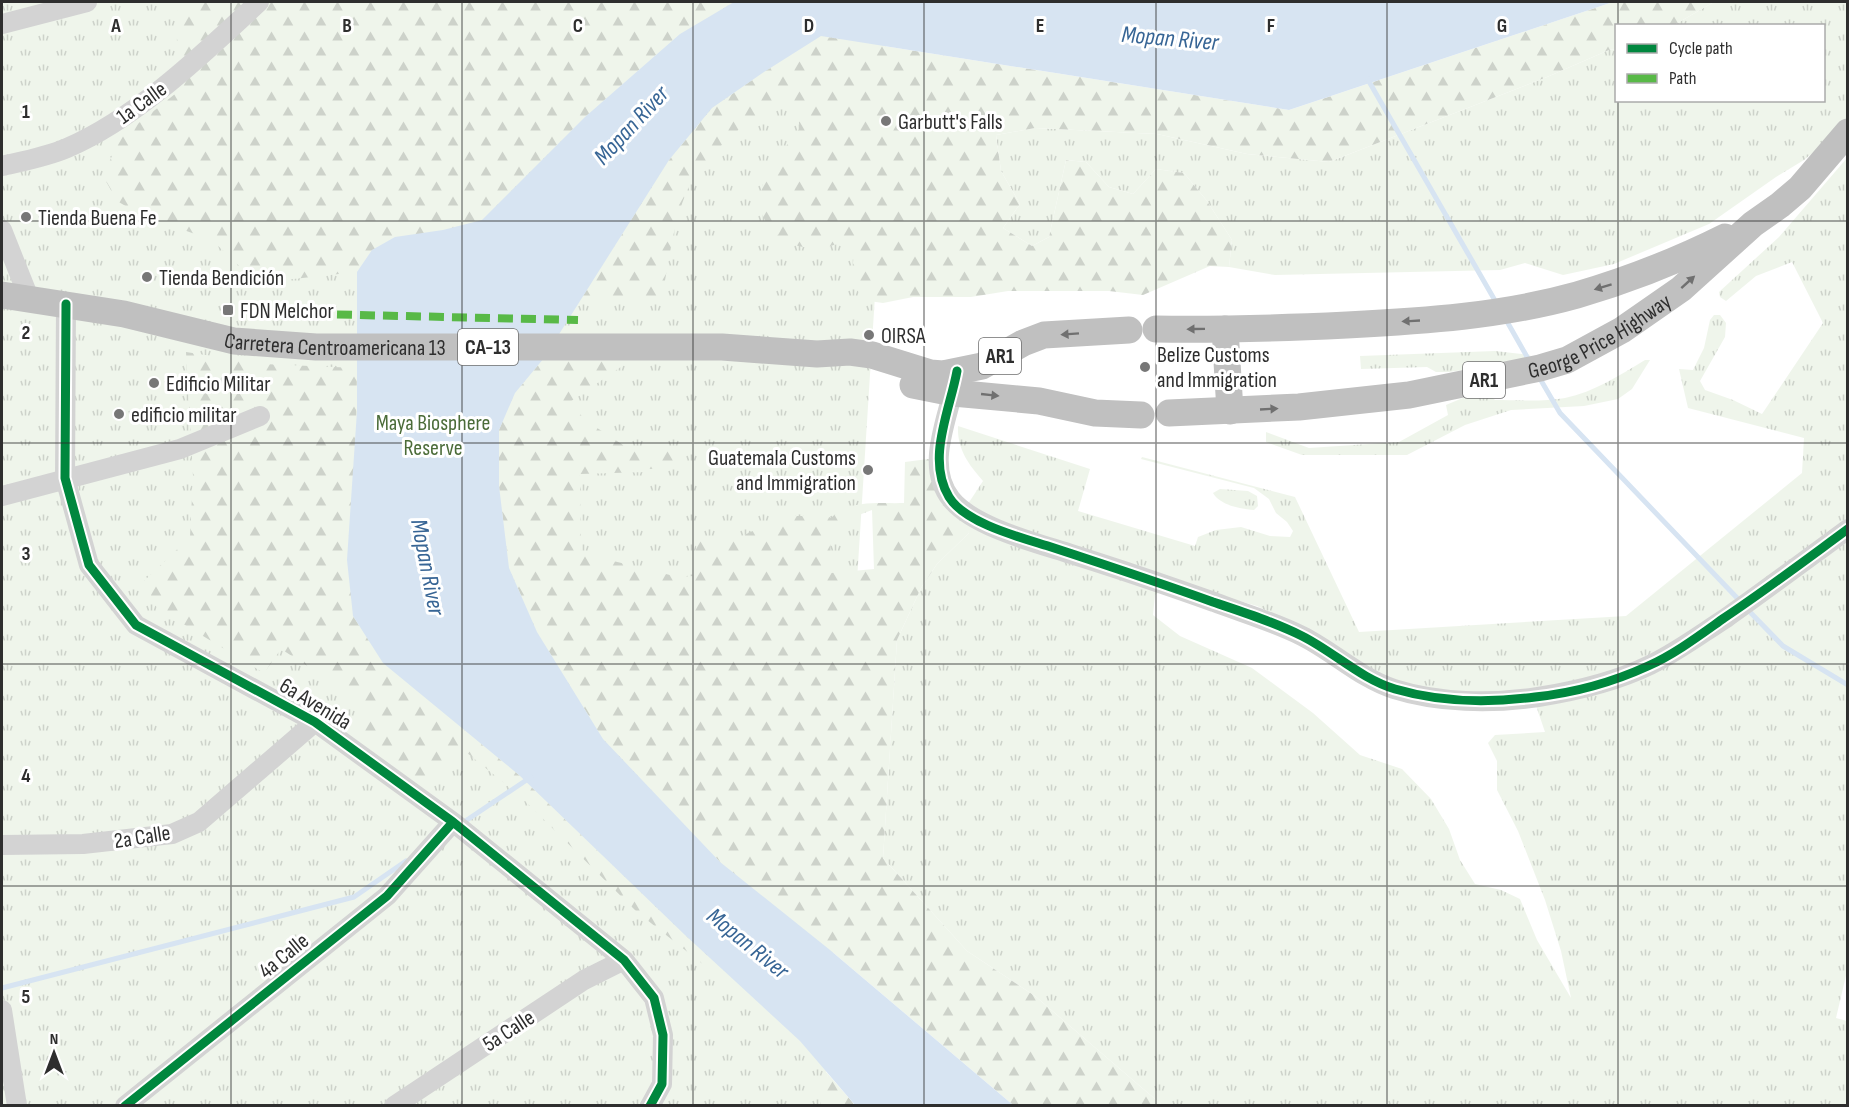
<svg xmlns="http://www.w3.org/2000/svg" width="1849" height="1107" font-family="'Sofia Sans Condensed',sans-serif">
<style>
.grass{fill:url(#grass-tufts);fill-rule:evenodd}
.forest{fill:url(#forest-firs);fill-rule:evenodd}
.water{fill:#d7e4f2}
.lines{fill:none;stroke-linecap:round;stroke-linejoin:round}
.stream{stroke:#d7e4f2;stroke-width:5}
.minor{stroke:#d3d3d3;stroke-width:20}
.highway{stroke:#c0c0c0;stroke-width:27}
.quiet{stroke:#58b947;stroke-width:8;stroke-dasharray:15 8;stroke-linecap:butt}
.cycleway-casing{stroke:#fff;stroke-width:13}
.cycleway{stroke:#00873e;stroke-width:9}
.oneway{fill:#707070}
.grid{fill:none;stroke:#2e2e2e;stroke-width:1.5;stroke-opacity:0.55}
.poi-dot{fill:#777;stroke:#fff;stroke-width:2}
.labels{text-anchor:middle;stroke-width:6;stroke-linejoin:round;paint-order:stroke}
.shield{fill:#fff;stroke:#6d6d6d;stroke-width:1.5}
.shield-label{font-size:21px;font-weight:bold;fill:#2e2e2e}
.street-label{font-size:22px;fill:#2e2e2e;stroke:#fff}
.poi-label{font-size:22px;fill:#2e2e2e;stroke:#fff;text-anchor:start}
.park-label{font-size:22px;fill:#4b6c39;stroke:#fff}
.water-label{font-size:24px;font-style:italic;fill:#376595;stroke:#fff}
.grid-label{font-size:20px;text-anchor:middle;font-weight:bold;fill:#2e2e2e;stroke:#fff;stroke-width:6;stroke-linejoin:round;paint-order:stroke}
</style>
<defs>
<pattern id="grass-tufts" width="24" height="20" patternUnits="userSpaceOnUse" patternTransform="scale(1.5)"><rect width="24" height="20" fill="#eff5eb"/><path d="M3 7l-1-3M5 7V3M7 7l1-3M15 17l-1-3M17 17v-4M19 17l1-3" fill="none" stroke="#cdd2ca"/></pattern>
<pattern id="forest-firs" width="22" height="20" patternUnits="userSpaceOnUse" patternTransform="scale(1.5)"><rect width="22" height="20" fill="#eff5eb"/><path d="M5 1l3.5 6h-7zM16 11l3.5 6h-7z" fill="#cdd2ca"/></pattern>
</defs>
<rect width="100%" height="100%" fill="#fff"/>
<path class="grass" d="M 2,2 L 886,2 L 886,121 L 826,1072 L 828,1074 L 824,1105 L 2,1106 Z
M 1714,2 L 1847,2 L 1847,144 L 1831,138 L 1804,160 L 1776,177 L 1709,224 L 1614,264 L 1563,275 L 1525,263 L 1500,270 L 1275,275 L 1229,267 L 1232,240 L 1207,201 L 1184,173 L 1156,169 L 1133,194 L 1109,187 L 1086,162 L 1066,160 L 1049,237 L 1032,246 L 1003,228 L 1020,204 L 1001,171 L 996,135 L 1035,128 L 1157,134 L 1247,154 L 1329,162 L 1547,77 L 1609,50 L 1616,49 L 1616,100 L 1824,100 L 1824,26 L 1674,25 Z
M 1847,158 L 1848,967 L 1836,1018 L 1847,1021 L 1847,1105 L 1162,1105 L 1035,996 L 967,951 L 883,858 L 897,640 L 921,588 L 937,564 L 969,533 L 962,513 L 983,481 C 968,464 957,449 958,426 L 1090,469 L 1078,511 L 1195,546 L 1198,537 L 1216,530 L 1241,527 L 1270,536 L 1290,537 L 1293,531 L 1287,522 L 1276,513 L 1269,499 L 1254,488 L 1141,459 L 1142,457 L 1295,497 L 1359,632 L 1626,616 L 1802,473 L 1804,438 L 1688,408 L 1679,369 L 1693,370 L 1704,348 L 1710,320 L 1714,315 L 1720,315 L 1726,323 L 1725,337 L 1700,381 L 1705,390 L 1733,400 L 1762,414 L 1823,323 L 1792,262 L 1756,276 L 1726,301 L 1720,297 L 1719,292 L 1779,237 ZM 1170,585 L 1204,591 L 1257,606 L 1324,640 L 1380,678 L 1437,699 L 1496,699 L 1530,688 L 1545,732 L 1495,735 L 1488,743 L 1497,761 L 1497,790 L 1518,831 L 1545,900 L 1561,951 L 1571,998 L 1537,940 L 1520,899 L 1501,890 L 1475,884 L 1460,860 L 1449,829 L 1431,799 L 1402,769 L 1360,755 L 1313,713 L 1252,668 L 1180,636 L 1153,615 L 1155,595 Z
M 1495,351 L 1531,355 L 1513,363 L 1449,372 L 1436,372 L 1427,367 L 1361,369 L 1360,356 Z
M 1645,360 L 1650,360 L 1632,389 L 1618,399 L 1584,406 L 1511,410 L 1465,425 L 1407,455 L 1302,455 L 1266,442 L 1266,432 L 1309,448 L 1399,442 L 1448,415 L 1446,405 L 1484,389 L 1495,400 C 1517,400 1543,402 1565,398 C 1594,392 1620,375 1645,360 Z
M 1220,489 L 1248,491 L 1257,496 L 1258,506 L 1254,510 C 1240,509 1220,505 1213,493 Z"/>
<path class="forest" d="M 183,2 L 734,2 L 680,34 L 585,117 L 482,220 L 372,250 L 357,272 L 257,283 L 212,240 L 141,215 L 117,201 L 103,176 L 120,138 L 175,94 L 178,8 Z
M 1613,2 L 1714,2 L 1674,25 L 1616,26 L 1616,49 L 1609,50 L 1547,77 L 1329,162 L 1247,154 L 1157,134 L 1035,128 L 996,135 L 1001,171 L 1020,204 L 1003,228 L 1032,246 L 1049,237 L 1066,160 L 1086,162 L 1109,187 L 1133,194 L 1156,169 L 1184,173 L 1207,201 L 1232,240 L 1229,267 L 1210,266 L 1143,295 L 1109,291 L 1008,291 L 971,297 L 913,297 L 883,303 L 869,301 L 859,293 L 855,285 L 853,263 L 855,237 C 844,241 831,247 820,248 C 786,251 751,223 762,187 C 767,169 788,144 800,128 C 798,117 795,102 779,104 C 760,106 705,159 695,175 C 673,212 670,260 661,301 L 581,299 L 669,160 L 712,108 L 761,74 L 821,36 L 1289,110 Z
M 186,352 L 263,364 L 357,368 L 353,616 L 383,663 L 519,775 L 685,935 L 800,1041 L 637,912 L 519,795 L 461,748 L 422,785 L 350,730 L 370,706 L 281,649 L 264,673 L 157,608 L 144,581 L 190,537 L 193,476 Z
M 544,358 L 628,362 L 570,402 L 585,420 L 623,445 L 673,449 L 674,468 L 647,469 L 646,472 L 580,474 L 581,553 L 678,577 L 694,576 L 697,537 L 736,539 L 765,525 L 784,525 L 784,516 L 811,516 L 812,523 L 821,523 L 824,514 L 831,518 C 850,499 879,504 904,503 L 905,462 L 928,459 L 934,462 L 968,522 L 969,533 L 937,564 L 921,588 L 897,640 L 883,858 L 967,951 L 1035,996 L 1162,1105 L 1013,1105 L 830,950 L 720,862 L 603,739 L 537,632 L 509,568 L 499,486 L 499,430 L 515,393 ZM 872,510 L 874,569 L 831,573 L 830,526 Z
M 828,1074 L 855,1105 L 820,1105 Z"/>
<path class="water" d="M 734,2 L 1613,2 L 1289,110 L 821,36 L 761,74 L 712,108 L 669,160 L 544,358 L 515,393 L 499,430 L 499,486 L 509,568 L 537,632 L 603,739 L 720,862 L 830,950 L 1013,1105 L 855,1105 L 800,1041 L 685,935 L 519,775 L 383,663 L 353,616 L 347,560 L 357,411 L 357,272 L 372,250 L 395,237 L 443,230 L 482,220 L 585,117 L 680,34 Z"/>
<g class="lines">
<path class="stream" d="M 1367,78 L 1497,304
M 1505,318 L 1530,362
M 1539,377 L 1560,413 L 1741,602
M 1747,609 L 1783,646 L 1848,685
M 461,824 L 531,777
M 2,988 L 354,897 L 406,861"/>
<path class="minor" d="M 2,24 L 87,2
M 2,166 C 24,161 46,157 67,148 C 137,118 204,53 259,2
M 2,230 L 29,298
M 66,304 L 65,478 L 89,565 L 136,625 L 315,722 L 453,822 L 624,960 L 654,998 L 663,1035 L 662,1084 L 650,1106
M 955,381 C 949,418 924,465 951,499 C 973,527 1037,543 1071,554 C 1119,569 1166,585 1214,602 C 1243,613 1274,622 1302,636 C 1334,652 1360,678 1394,689 C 1438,703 1492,704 1538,697 C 1576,691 1615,682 1650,665 C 1677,652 1701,634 1726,618 C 1767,589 1807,559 1848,529
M 2,496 L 180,449 L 260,416
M 2,845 L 83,844 L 172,834 L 199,822 L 315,722
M 2,1010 L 17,1106
M 125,1106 L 387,896 L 453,822
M 394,1106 L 584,980 L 624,960"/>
<g class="highway">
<path id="s1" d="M 2,295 L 124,314 L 234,341 L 316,347 L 722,347 L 817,354 L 850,352 L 872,355 L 930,373 L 943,374 L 982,366 L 1023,343 L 1044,335 L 1129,330"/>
<path d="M 1156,329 C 1219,330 1283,328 1347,325 C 1424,321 1502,316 1577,295 C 1628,280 1677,261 1725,237"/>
<path d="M 1225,329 L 1230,411"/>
<path d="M 913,385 L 953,393 L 1039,401 L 1095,413 L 1141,415"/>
<path id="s2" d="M 1169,413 L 1299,407 L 1409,395 L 1540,368 L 1567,360 L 1622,330 L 1681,289 L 1753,224 L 1780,205 L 1800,188 L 1848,132"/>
</g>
<path class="quiet" d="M 314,314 L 578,320"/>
<g class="cycleway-casing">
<path id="cycleway" d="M 66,304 L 65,478 L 89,565 L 136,625 L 315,722 L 453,822 L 624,960 L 654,998 L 663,1035 L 662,1084 L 650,1106
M 957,371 C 950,410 926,459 949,497 C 965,523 1019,537 1048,546 C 1103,564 1158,582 1213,602 C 1243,612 1274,622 1302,636 C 1334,652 1361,679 1395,689 C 1439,702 1489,703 1535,697 C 1573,693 1613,682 1648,666 C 1675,654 1700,635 1724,618 C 1766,590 1807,559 1848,529
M 125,1106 L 387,896 L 453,822"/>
</g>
<use href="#cycleway" class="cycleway"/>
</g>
<defs><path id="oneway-solid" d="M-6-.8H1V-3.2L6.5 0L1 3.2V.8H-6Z" transform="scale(1.5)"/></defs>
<g class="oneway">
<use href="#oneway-solid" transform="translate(1688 282) rotate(-42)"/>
<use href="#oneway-solid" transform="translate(1603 287) rotate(163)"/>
<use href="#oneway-solid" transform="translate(1411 321) rotate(177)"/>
<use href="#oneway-solid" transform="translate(1196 329) rotate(179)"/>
<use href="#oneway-solid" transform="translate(1070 334) rotate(176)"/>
<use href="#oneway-solid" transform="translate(990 395) rotate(6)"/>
<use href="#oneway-solid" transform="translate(1269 409) rotate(-3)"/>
</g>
<path class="grid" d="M 231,2 L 231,1106M 462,2 L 462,1106M 693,2 L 693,1106M 924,2 L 924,1106M 1156,2 L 1156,1106M 1387,2 L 1387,1106M 1618,2 L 1618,26M 1618,100 L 1618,1106M 2,221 L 1848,221M 2,443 L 1848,443M 2,664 L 1848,664M 2,886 L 1848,886"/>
<g class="poi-dot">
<circle cx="886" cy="121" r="6"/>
<circle cx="26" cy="217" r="6"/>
<circle cx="147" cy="277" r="6"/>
<rect x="222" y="304" width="12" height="12" rx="3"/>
<circle cx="869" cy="335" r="6"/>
<circle cx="1145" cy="367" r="6"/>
<circle cx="154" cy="383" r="6"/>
<circle cx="119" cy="414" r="6"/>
<circle cx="868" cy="470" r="6"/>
</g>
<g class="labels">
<g class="shield">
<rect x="458" y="329" width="60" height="36" rx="4.5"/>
<rect x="979" y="338" width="42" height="36" rx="4.5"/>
<rect x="1463" y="362" width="42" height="36" rx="4.5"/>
</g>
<g class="shield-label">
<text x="488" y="354">CA-13</text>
<text x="1000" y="363">AR1</text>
<text x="1484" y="387">AR1</text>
</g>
<g class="street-label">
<text transform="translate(141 102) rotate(-36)" y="8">1a Calle</text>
<text dy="8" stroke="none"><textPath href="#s2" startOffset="442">George Price Highway</textPath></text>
<text dy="8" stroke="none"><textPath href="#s1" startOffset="338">Carretera Centroamericana 13</textPath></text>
<text transform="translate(316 703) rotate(31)" y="8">6a Avenida</text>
<text transform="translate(142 836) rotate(-9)" y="8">2a Calle</text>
<text transform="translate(283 955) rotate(-39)" y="8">4a Calle</text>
<text transform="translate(508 1030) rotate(-33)" y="8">5a Calle</text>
</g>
<g class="poi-label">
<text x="898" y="129">Garbutt's Falls</text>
<text x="38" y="225">Tienda Buena Fe</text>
<text x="159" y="285">Tienda Bendición</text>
<text x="240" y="318">FDN Melchor</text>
<text x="881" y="343">OIRSA</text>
<text x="1157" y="362">Belize Customs<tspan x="1157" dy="25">and Immigration</tspan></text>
<text x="166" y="391">Edificio Militar</text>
<text x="131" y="422">edificio militar</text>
<text x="856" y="465" text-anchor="end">Guatemala Customs<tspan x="856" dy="25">and Immigration</tspan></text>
</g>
<g class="park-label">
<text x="433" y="430">Maya Biosphere<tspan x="433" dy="25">Reserve</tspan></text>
</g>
<g class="water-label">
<text transform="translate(1170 38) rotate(5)" y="8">Mopan River</text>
<text transform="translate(631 125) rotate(-47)" y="8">Mopan River</text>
<text transform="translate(428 567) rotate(79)" y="8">Mopan River</text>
<text transform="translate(748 943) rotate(39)" y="8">Mopan River</text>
</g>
</g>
<g class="grid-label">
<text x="116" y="32">A</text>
<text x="347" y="32">B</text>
<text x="578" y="32">C</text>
<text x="809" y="32">D</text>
<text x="1040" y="32">E</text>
<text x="1271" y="32">F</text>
<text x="1502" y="32">G</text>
<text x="26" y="118">1</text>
<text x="26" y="339">2</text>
<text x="26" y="560">3</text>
<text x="26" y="782">4</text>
<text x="26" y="1003">5</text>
</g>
<rect width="1849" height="1107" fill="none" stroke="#2e2e2e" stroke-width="6"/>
<rect x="1615" y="24" width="210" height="78" fill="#ffffff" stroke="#ababab" stroke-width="1.5"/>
<rect x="1627" y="44" width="30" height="9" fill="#00873e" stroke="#ababab" stroke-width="1.5"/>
<text x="1669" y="54" font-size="18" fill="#2e2e2e">Cycle path</text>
<rect x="1627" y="74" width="30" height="9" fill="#58b947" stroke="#ababab" stroke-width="1.5"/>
<text x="1669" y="84" font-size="18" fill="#2e2e2e">Path</text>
<g transform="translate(54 1053)" stroke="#ffffff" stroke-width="4.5" paint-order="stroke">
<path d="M0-4.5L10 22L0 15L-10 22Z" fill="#2e2e2e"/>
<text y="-9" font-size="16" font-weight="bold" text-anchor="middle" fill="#2e2e2e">N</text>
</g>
</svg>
